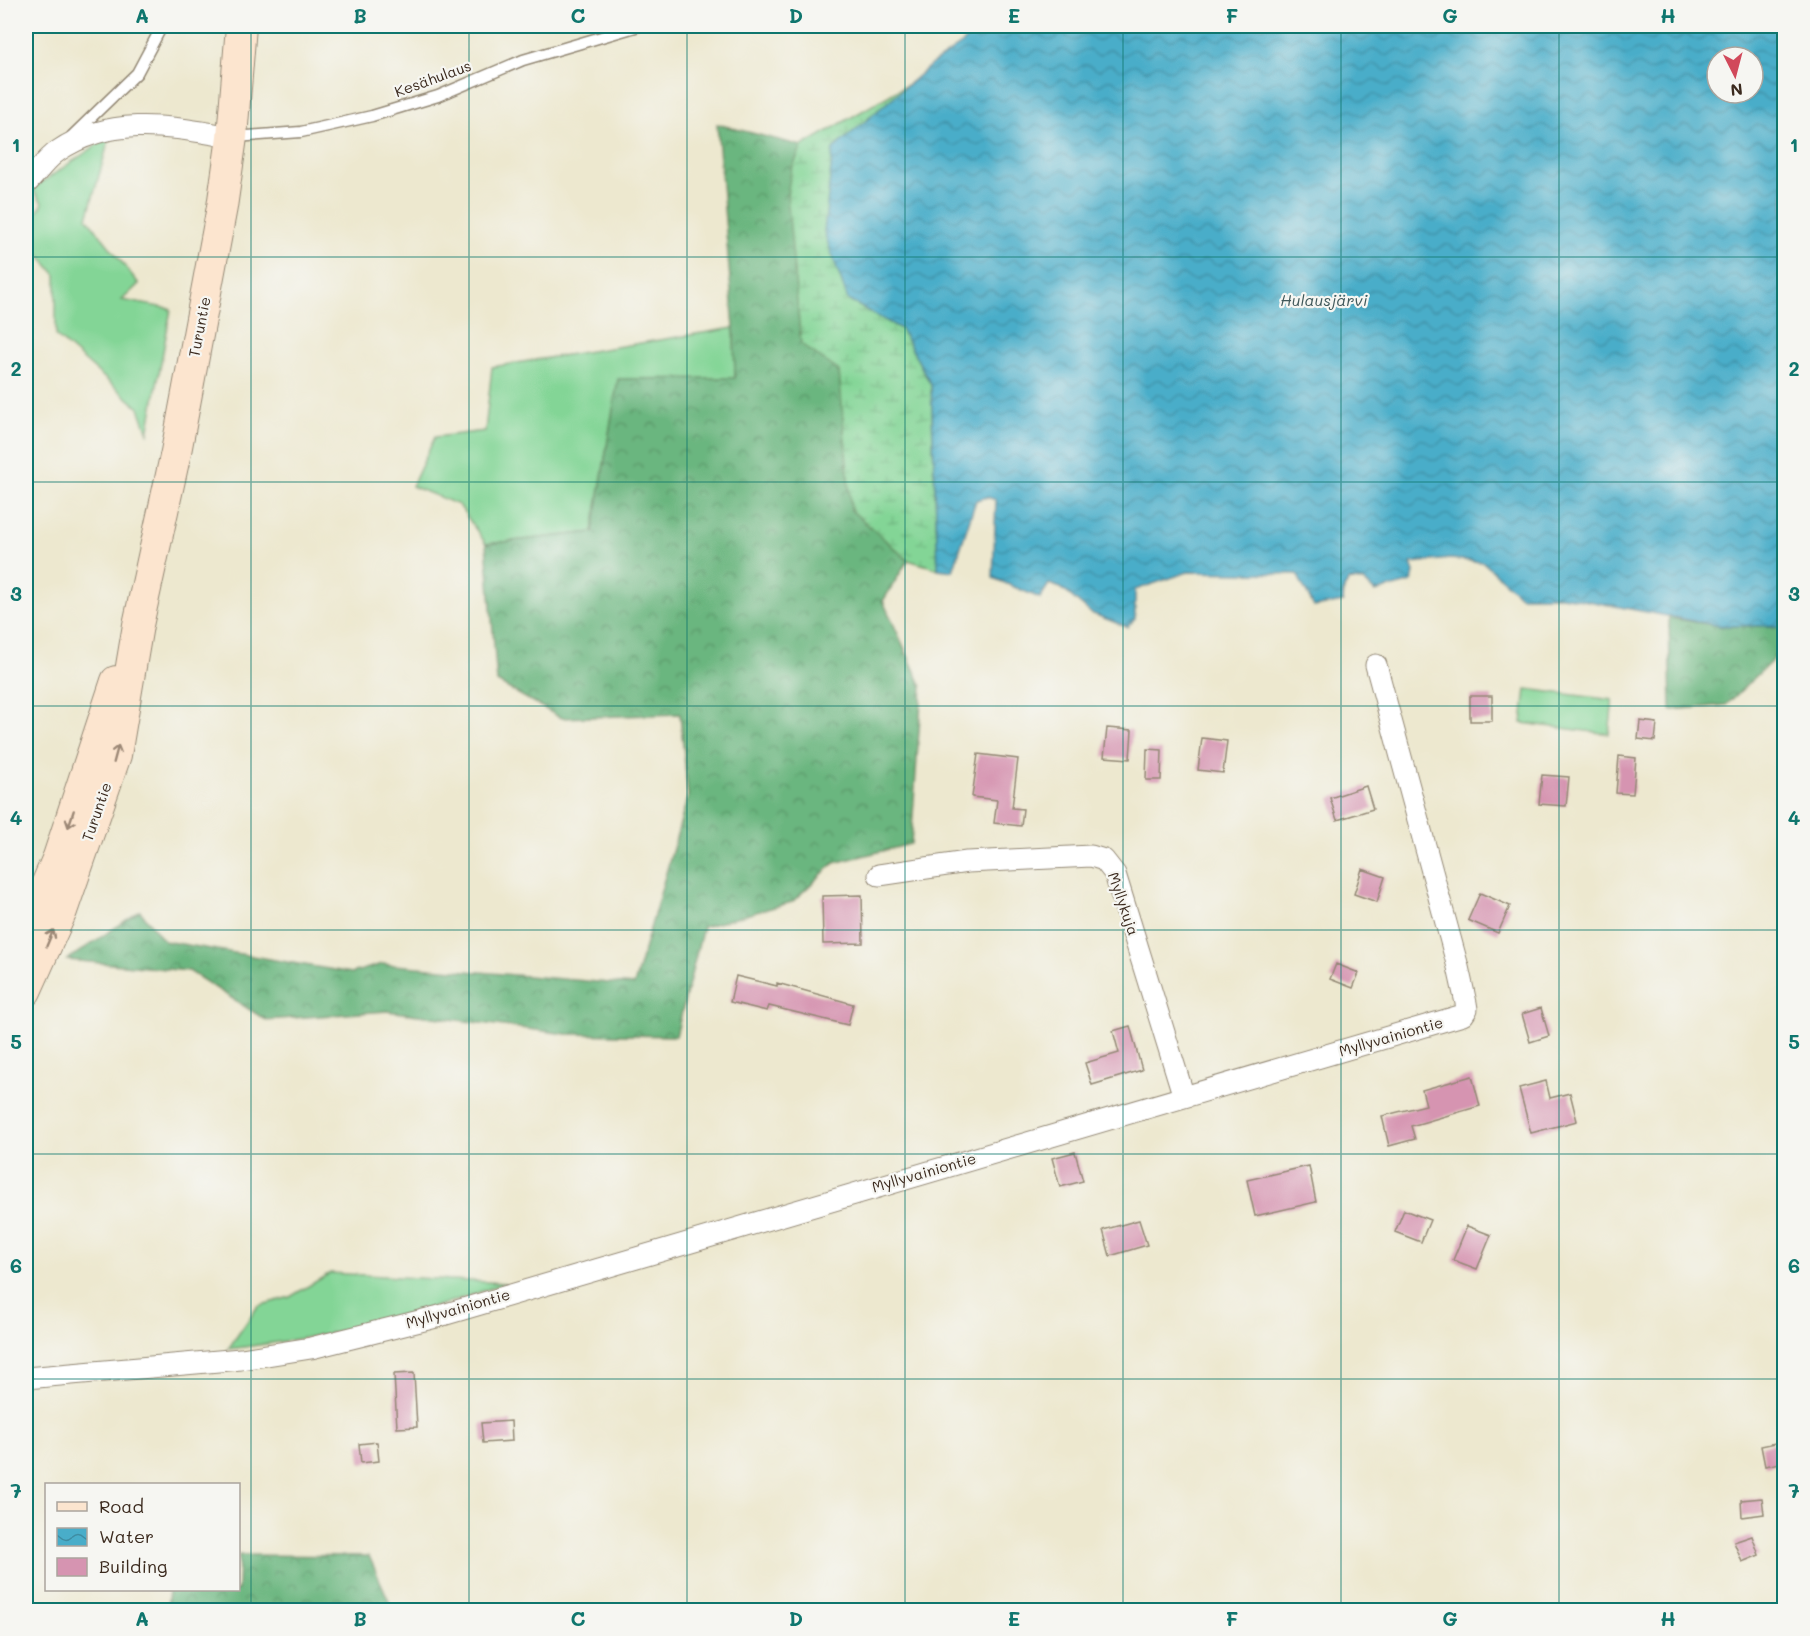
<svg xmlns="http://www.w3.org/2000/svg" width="1810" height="1636" font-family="Mali,sans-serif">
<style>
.grass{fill:#83d596;stroke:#5f805a;stroke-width:1.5}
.forest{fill:url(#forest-crowns);stroke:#52704e;stroke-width:1.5}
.wetland{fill:url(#wetland-marsh);stroke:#5f805a;stroke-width:1.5}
.water{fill:url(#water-waves);stroke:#426c74;stroke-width:1.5;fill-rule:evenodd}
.building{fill:#d694b1}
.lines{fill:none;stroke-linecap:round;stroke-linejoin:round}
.service-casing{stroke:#948976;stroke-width:13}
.minor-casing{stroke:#948976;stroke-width:23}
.secondary-casing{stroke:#948976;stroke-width:32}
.service{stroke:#fff;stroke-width:10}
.minor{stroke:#fff;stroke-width:21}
.secondary{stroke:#fce5cf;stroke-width:30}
.oneway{stroke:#9c8876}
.grid{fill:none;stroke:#0f766e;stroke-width:1.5;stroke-opacity:0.55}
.labels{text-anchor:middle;stroke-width:4.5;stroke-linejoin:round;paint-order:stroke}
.street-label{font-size:15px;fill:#3b2a1e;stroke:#f6f6f2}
.water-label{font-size:16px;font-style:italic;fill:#40585a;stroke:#f6f6f2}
.neatline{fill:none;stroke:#0f766e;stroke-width:2}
.grid-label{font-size:20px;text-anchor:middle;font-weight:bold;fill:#0f766e}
</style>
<defs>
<pattern id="forest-crowns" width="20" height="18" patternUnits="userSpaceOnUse" patternTransform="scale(1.5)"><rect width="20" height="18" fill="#6ab67f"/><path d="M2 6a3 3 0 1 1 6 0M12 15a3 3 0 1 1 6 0" fill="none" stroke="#589467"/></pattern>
<pattern id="wetland-marsh" width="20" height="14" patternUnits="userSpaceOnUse" patternTransform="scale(1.5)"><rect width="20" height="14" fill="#83d596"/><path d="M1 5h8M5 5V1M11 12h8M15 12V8" fill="none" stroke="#72b781"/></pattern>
<pattern id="water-waves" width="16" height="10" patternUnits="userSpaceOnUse" patternTransform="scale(1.5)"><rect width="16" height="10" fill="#49adc9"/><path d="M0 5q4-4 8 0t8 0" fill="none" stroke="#3e8da3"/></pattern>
</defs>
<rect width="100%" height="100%" fill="#f6f6f2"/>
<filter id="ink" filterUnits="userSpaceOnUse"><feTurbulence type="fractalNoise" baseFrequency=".0167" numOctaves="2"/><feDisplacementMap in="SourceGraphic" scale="12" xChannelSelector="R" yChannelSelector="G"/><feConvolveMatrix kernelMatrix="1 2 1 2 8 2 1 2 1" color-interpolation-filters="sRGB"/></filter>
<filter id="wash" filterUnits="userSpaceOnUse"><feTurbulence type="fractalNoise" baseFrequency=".008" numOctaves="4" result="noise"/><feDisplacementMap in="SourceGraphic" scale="24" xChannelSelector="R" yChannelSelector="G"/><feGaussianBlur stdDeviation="1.35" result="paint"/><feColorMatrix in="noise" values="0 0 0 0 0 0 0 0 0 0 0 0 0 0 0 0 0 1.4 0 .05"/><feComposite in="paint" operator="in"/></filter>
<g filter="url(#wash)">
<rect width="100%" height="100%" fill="#ede8cf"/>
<path class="grass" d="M 110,136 L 87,218 L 139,284 L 122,300 L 171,309 L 148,433 L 139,408 L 56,336 L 56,275 L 26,239 L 26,226 L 43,204 L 32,189 Z
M 734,328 L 735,378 L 618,380 L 593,532 L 486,544 L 459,505 L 412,486 L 435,437 L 485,431 L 492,367 Z
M 1526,689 L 1613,700 L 1609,734 L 1522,723 Z
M 330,1273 L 505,1283 C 415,1317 323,1338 228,1349 L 258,1306 L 290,1297 Z"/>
<path class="forest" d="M 717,124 L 802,146 L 791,171 L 801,343 L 839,370 L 851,510 L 908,560 L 883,601 L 922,687 L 911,844 L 834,863 L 792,902 L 703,927 L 676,1036 L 566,1034 L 387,1011 L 266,1020 L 189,971 L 67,960 L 140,911 L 164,941 L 352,973 L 382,964 L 634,985 L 688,796 L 680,714 L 561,718 L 497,682 L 486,544 L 593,532 L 618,379 L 735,378 L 734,328 Z
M 1669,618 L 1720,626 L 1773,626 L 1784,629 L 1784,658 L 1779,654 L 1726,705 L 1671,710 Z
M 239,1555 L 369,1556 L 389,1601 L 387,1610 L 167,1610 L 169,1590 L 238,1590 Z"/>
<path class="wetland" d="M 912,82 L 833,149 L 848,300 L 901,329 L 931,385 L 938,569 L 908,560 L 851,510 L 839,371 L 801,344 L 787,195 L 791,171 L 802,146 Z"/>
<path class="water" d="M 974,26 L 1784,26 L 1784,629 L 1773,626 L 1720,626 L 1562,596 L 1520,596 L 1483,562 L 1450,559 L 1411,563 L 1414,572 L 1412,582 L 1375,592 L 1364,581 L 1349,580 L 1344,588 L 1343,602 L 1314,607 L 1297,574 L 1188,572 L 1135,590 L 1135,619 L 1127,627 L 1091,613 L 1061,588 L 1049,584 L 1040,598 L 993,578 L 996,500 L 987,497 L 976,500 L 953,571 L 938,569 L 931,385 L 901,329 L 848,300 L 824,232 L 833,149 L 932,64 L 963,43 ZM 1717,57 L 1753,57 L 1753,93 L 1717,93 Z"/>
<g id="blocks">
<path class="building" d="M 1470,696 L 1492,696 L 1492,721 L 1470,721 Z
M 1640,721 L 1657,723 L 1655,741 L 1638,739 Z
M 1107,728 L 1132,730 L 1130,759 L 1104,757 Z
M 1202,738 L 1227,741 L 1223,773 L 1198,770 Z
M 1147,749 L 1162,750 L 1161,780 L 1146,780 Z
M 978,754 L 1018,759 L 1012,808 L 1023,809 L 1021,826 L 994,823 L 997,800 L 972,797 Z
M 1619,756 L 1636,758 L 1633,794 L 1616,793 Z
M 1542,775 L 1569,777 L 1566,806 L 1539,804 Z
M 1366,786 L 1373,809 L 1337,820 L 1330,798 Z
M 1362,869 L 1385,877 L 1377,902 L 1354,894 Z
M 1480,893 L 1510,906 L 1498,933 L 1468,920 Z
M 862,895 L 863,943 L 823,944 L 822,896 Z
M 1336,964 L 1359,973 L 1353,988 L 1330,979 Z
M 736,976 L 777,986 L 777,983 L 853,1004 L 848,1025 L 769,1006 L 767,1011 L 730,1002 Z
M 1541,1008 L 1549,1036 L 1530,1042 L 1522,1014 Z
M 1130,1026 L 1142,1070 L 1092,1085 L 1085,1063 L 1119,1053 L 1113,1031 Z
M 1472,1076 L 1480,1106 L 1411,1126 L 1415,1139 L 1389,1146 L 1382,1116 L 1426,1105 L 1422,1090 Z
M 1546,1081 L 1550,1098 L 1570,1093 L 1577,1121 L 1531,1133 L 1519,1088 Z
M 1075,1152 L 1083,1181 L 1060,1187 L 1052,1158 Z
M 1309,1166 L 1316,1202 L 1255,1216 L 1247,1180 Z
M 1404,1210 L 1430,1220 L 1421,1242 L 1395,1232 Z
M 1139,1220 L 1147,1245 L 1110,1256 L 1103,1230 Z
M 1467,1226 L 1491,1235 L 1477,1269 L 1453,1260 Z
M 414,1373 L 417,1427 L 397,1428 L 394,1374 Z
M 511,1421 L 512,1441 L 483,1443 L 481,1423 Z
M 1785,1441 L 1785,1462 L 1765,1466 L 1761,1446 Z
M 377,1442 L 379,1461 L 361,1463 L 359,1444 Z
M 1762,1498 L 1764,1514 L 1742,1517 L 1741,1500 Z
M 1752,1536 L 1759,1555 L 1742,1562 L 1734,1542 Z"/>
</g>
</g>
<g filter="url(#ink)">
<use href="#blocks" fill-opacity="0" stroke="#948976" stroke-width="1.5"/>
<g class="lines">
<g class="service-casing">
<path id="service" d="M 72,136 L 137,73 L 162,26
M 235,137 L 301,132 L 372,116 L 438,96 L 523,60 L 639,26"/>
</g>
<g class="minor-casing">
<path id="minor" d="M 26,184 C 36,174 46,159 58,151 C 112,114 171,127 232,137
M 879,875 L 967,862 L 1091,856 L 1104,860 L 1115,874 L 1184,1097
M 26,1378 L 241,1359 L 311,1348 L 436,1317 L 1463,1015 L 1467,1009 L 1466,1003 L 1458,967 L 1376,665"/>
</g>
<g class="secondary-casing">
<path id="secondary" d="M 26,932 L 58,857 L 116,681
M 26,991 L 62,911 L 116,755 L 138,625 L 176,452 L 222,207 L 232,137 L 241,26"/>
</g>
<use href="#service" class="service"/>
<use href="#minor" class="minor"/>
<use href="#secondary" class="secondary"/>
</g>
<defs><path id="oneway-shaft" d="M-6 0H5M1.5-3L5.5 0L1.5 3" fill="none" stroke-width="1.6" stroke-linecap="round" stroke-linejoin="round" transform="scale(1.5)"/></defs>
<g class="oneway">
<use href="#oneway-shaft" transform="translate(116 754) rotate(-75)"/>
<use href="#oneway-shaft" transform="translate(71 819) rotate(108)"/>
<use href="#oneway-shaft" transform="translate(50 938) rotate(-67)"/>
</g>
</g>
<path class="grid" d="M 251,26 L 251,1610M 469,26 L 469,1610M 687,26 L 687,1610M 905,26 L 905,1610M 1123,26 L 1123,1610M 1341,26 L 1341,1610M 1559,26 L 1559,1610M 26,257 L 1784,257M 26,482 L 1784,482M 26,706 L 1784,706M 26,930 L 1784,930M 26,1154 L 1784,1154M 26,1379 L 1784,1379"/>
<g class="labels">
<g class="street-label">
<text transform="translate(433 79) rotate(-20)" y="5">Kesähulaus</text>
<text transform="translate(200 327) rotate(-79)" y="5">Turuntie</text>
<text transform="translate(97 812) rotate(-71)" y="5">Turuntie</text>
<text transform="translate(1123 904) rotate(71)" y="5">Myllykuja</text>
<text transform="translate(1391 1037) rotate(-16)" y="5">Myllyvainiontie</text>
<text transform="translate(924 1173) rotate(-16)" y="5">Myllyvainiontie</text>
<text transform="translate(458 1309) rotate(-16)" y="5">Myllyvainiontie</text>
</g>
<g class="water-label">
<text x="1324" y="306">Hulausjärvi</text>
</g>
</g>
<rect width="1810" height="1636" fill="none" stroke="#f6f6f2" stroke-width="66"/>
<rect x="45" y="1483" width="195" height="108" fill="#f6f6f2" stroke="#aba49d" stroke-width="1.5"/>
<rect x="57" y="1502" width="30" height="9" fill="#fce5cf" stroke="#aba49d" stroke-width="1.5"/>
<text x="99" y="1513" font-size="18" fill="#3b2a1e">Road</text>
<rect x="57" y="1528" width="30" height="18" fill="url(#water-waves)" stroke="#aba49d" stroke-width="1.5"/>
<text x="99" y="1543" font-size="18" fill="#3b2a1e">Water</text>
<rect x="57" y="1558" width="30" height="18" fill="#d694b1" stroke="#aba49d" stroke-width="1.5"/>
<text x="99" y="1573" font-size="18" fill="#3b2a1e">Building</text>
<g transform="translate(1735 75) rotate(174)"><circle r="28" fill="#f6f6f2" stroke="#aba49d" stroke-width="1.5"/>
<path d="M0-4.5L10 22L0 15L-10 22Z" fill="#d1495b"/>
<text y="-9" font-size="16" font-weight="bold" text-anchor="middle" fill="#3b2a1e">N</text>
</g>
<rect x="33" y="33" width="1744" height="1570" class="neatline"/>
<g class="grid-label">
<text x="142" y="23">A</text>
<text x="360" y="23">B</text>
<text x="578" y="23">C</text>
<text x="796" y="23">D</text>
<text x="1014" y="23">E</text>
<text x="1232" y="23">F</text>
<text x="1450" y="23">G</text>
<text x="1668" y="23">H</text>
<text x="16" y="152">1</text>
<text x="1794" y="152">1</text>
<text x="16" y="376">2</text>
<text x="1794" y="376">2</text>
<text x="16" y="601">3</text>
<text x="1794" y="601">3</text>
<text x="16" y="825">4</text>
<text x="1794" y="825">4</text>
<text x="16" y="1049">5</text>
<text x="1794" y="1049">5</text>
<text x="16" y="1273">6</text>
<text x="1794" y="1273">6</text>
<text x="16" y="1498">7</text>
<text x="1794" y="1498">7</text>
<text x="142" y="1626">A</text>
<text x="360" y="1626">B</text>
<text x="578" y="1626">C</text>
<text x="796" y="1626">D</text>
<text x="1014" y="1626">E</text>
<text x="1232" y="1626">F</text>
<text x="1450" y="1626">G</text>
<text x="1668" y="1626">H</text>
</g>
</svg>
